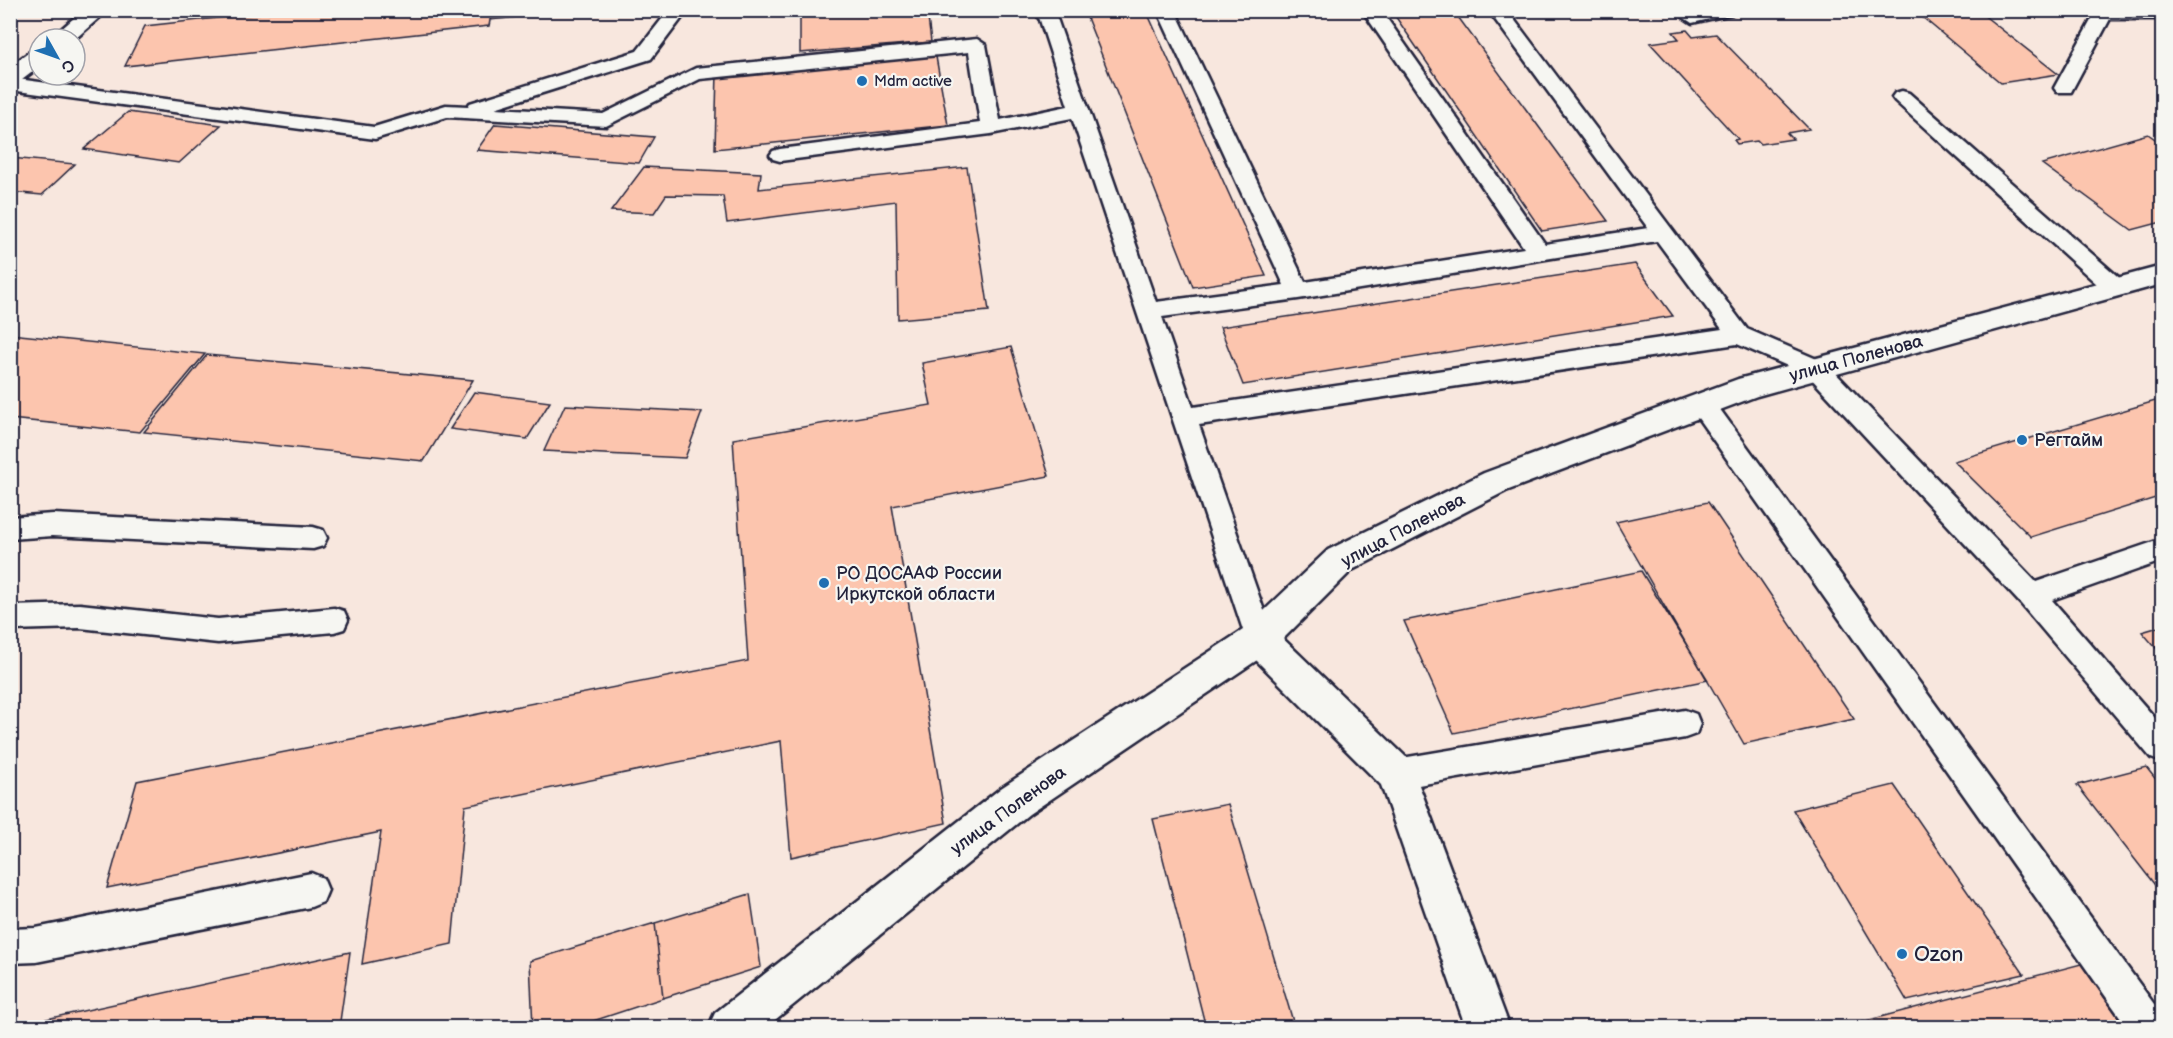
<svg xmlns="http://www.w3.org/2000/svg" width="2173" height="1038" font-family="'Balsamiq Sans',sans-serif">
<style>
.building{fill:#fcc5ae;stroke:#22223b;stroke-width:1.5}
.lines{fill:none;stroke-linecap:round;stroke-linejoin:round}
.lane-casing{stroke:#22223b;stroke-width:5}
.street-casing{stroke:#22223b;stroke-width:5}
.secondary-casing{stroke:#22223b;stroke-width:5}
.lane{fill:#f6f6f2;fill-rule:evenodd}
.street{fill:#f6f6f2;fill-rule:evenodd}
.secondary{fill:#f6f6f2;fill-rule:evenodd}
.poi-dot{fill:#1f6fb2;stroke:#f6f6f2;stroke-width:2}
.labels{text-anchor:middle;stroke-width:4.5;stroke-linejoin:round;paint-order:stroke}
.far-poi-label{font-size:15px;fill:#22223b;stroke:#f6f6f2;text-anchor:start}
.street-label{font-size:18px;fill:#22223b;stroke:#f6f6f2}
.poi-label{font-size:18px;fill:#22223b;stroke:#f6f6f2;text-anchor:start}
.near-poi-label{font-size:21px;fill:#22223b;stroke:#f6f6f2;text-anchor:start}
</style>
<rect width="100%" height="100%" fill="#f8e7de"/>
<filter id="ink" filterUnits="userSpaceOnUse"><feTurbulence type="fractalNoise" baseFrequency=".0167" numOctaves="2"/><feDisplacementMap in="SourceGraphic" scale="12" xChannelSelector="R" yChannelSelector="G"/><feConvolveMatrix kernelMatrix="1 2 1 2 8 2 1 2 1" color-interpolation-filters="sRGB"/></filter>
<g filter="url(#ink)">
<path class="building" d="M 291,10 L 492,10 L 489,26 L 125,66 L 145,26 Z
M 492,10 L 587,10 L 490,20 Z
M 800,10 L 927,10 L 931,42 L 800,53 Z
M 1084,10 L 1146,10 L 1266,276 L 1193,287 Z
M 1391,10 L 1453,10 L 1608,221 L 1542,231 Z
M 1977,10 L 2058,74 L 2001,83 L 1915,11 Z
M 1687,30 L 1693,37 L 1716,34 L 1809,129 L 1787,133 L 1793,139 L 1760,144 L 1757,141 L 1737,144 L 1734,140 L 1738,139 L 1650,43 L 1679,39 L 1673,32 Z
M 935,51 L 948,125 L 715,149 L 717,73 Z
M 128,112 L 221,125 L 179,163 L 84,149 Z
M 495,124 L 654,137 L 639,163 L 477,150 Z
M 2148,134 L 2162,144 L 2162,222 L 2132,230 L 2042,164 Z
M 10,158 L 75,164 L 42,195 L 10,192 Z
M 644,167 L 761,173 L 759,189 L 967,167 L 989,311 L 898,319 L 896,201 L 727,223 L 723,196 L 666,195 L 654,213 L 611,211 Z
M 1635,264 L 1673,316 L 1243,385 L 1220,327 Z
M 10,334 L 205,354 L 140,432 L 10,419 Z
M 1011,347 L 1049,476 L 892,506 L 946,823 L 791,857 L 781,741 L 465,806 L 452,944 L 362,964 L 381,832 L 107,888 L 137,781 L 748,661 L 733,439 L 931,405 L 922,363 Z
M 207,355 L 473,380 L 424,461 L 144,432 Z
M 474,392 L 550,402 L 527,439 L 450,429 Z
M 2162,399 L 2162,496 L 2031,537 L 1954,461 Z
M 565,405 L 702,412 L 685,458 L 544,451 Z
M 1708,502 L 1854,719 L 1744,744 L 1616,522 Z
M 1641,571 L 1708,680 L 1454,733 L 1404,621 Z
M 2162,626 L 2162,655 L 2142,632 Z
M 2146,767 L 2162,787 L 2162,887 L 2158,889 L 2077,785 Z
M 1894,785 L 2024,974 L 1907,1001 L 1793,810 Z
M 1228,804 L 1295,1028 L 1206,1028 L 1153,819 Z
M 750,894 L 761,967 L 663,998 L 655,923 Z
M 655,923 L 663,998 L 572,1028 L 533,1028 L 530,961 Z
M 350,952 L 339,1028 L 10,1028 L 10,1027 Z
M 2081,964 L 2126,1028 L 1839,1028 Z"/>
<g class="lines">
<g class="lane-casing">
<path id="lane" d="M 669,10 L 688,10 L 651,59 L 495,108 L 603,114 L 696,68 L 977,39 L 986,45 L 1000,120 L 1068,106 L 1038,14 L 1040,10 L 1054,10 L 1156,302 L 1284,285 L 1157,10 L 1175,10 L 1305,282 L 1524,248 L 1362,10 L 1381,10 L 1545,244 L 1648,228 L 1488,10 L 1507,10 L 1747,329 L 1826,363 L 2036,582 L 2162,539 L 2162,561 L 2052,600 L 2162,726 L 2162,762 L 2151,758 L 2021,604 L 1808,375 L 1737,344 L 1199,425 L 1274,639 L 1269,648 L 1259,651 L 1249,648 L 1072,118 L 991,134 L 780,161 L 773,159 L 770,155 L 773,151 L 780,149 L 980,123 L 969,52 L 700,79 L 606,126 L 447,117 L 375,139 L 10,90 L 10,78 L 374,127 L 446,105 L 468,106 L 470,103 L 637,51 ZM 1657,241 L 1722,329 L 1193,407 L 1162,317 L 1298,299 Z
M 1697,10 L 1735,10 L 1732,14 L 1692,23 L 1683,17 L 1686,13 Z
M 2091,10 L 2162,10 L 2162,19 L 2110,19 L 2071,92 L 2057,92 L 2054,88 L 2094,15 Z
M 1902,91 L 1909,93 L 2124,282 L 2128,288 L 2124,294 L 2116,296 L 2108,294 L 1895,101 L 1892,97 L 1895,93 Z
M 1702,395 L 1711,397 L 2162,1015 L 2162,1028 L 2128,1028 L 1693,411 L 1689,404 L 1693,397 Z
M 53,514 L 313,527 L 323,530 L 327,538 L 323,546 L 313,549 L 53,536 L 10,539 L 10,517 Z
M 80,604 L 218,619 L 334,608 L 344,611 L 348,620 L 344,629 L 334,632 L 218,643 L 80,628 L 10,630 L 10,606 Z
M 1685,710 L 1696,714 L 1700,724 L 1696,734 L 1685,738 L 1396,789 L 1385,784 L 1380,774 L 1385,764 L 1396,759 Z
M 311,873 L 323,878 L 328,890 L 323,902 L 311,907 L 36,962 L 10,963 L 10,929 L 36,928 Z"/>
</g>
<g class="street-casing">
<path id="street" d="M 1035,10 L 1057,10 L 1058,14 L 1055,19 L 1039,19 Z
M 1259,624 L 1272,628 L 1410,761 L 1510,1028 L 1466,1028 L 1381,785 L 1246,650 L 1241,639 L 1246,628 Z"/>
</g>
<g class="secondary-casing">
<path id="secondary" d="M 83,10 L 108,10 L 75,39 L 50,39 Z
M 39,49 L 39,67 L 18,83 L 10,85 L 10,66 L 31,51 Z
M 2162,266 L 2162,284 L 1757,396 L 1506,491 L 1352,570 L 1272,650 L 1029,814 L 765,1028 L 708,1028 L 715,1013 L 1001,788 L 1246,628 L 1328,550 L 1484,473 L 1738,379 Z"/>
</g>
<use href="#lane" class="lane"/>
<use href="#street" class="street"/>
<use href="#secondary" class="secondary"/>
</g>
</g>
<g class="poi-dot">
<circle cx="862" cy="81" r="6"/>
<circle cx="2022" cy="440" r="6"/>
<circle cx="824" cy="583" r="6"/>
<circle cx="1902" cy="954" r="6"/>
</g>
<g class="labels">
<g class="far-poi-label">
<text x="874" y="86">Mdm active</text>
</g>
<g class="street-label">
<text transform="translate(1856 358) rotate(-15)" y="6">улица Поленова</text>
<text transform="translate(1403 530) rotate(-28)" y="6">улица Поленова</text>
<text transform="translate(1008 810) rotate(-36)" y="6">улица Поленова</text>
</g>
<g class="poi-label">
<text x="2034" y="446">Регтайм</text>
<text x="836" y="579">РО ДОСААФ России<tspan x="836" dy="21">Иркутской области</tspan></text>
</g>
<g class="near-poi-label">
<text x="1914" y="961">Ozon</text>
</g>
</g>
<rect width="2173" height="1038" fill="none" stroke="#f6f6f2" stroke-width="36"/>
<rect x="18" y="18" width="2137" height="1002" fill="none" stroke="#22223b" stroke-width="2" filter="url(#ink)"/>
<g transform="translate(57 57) rotate(130)"><circle r="28" fill="#f6f6f2" stroke="#a1a1a9" stroke-width="1.5"/>
<path d="M0-4.5L10 22L0 15L-10 22Z" fill="#1f6fb2"/>
<text y="-9" font-size="16" font-weight="bold" text-anchor="middle" fill="#22223b">С</text>
</g>
</svg>
